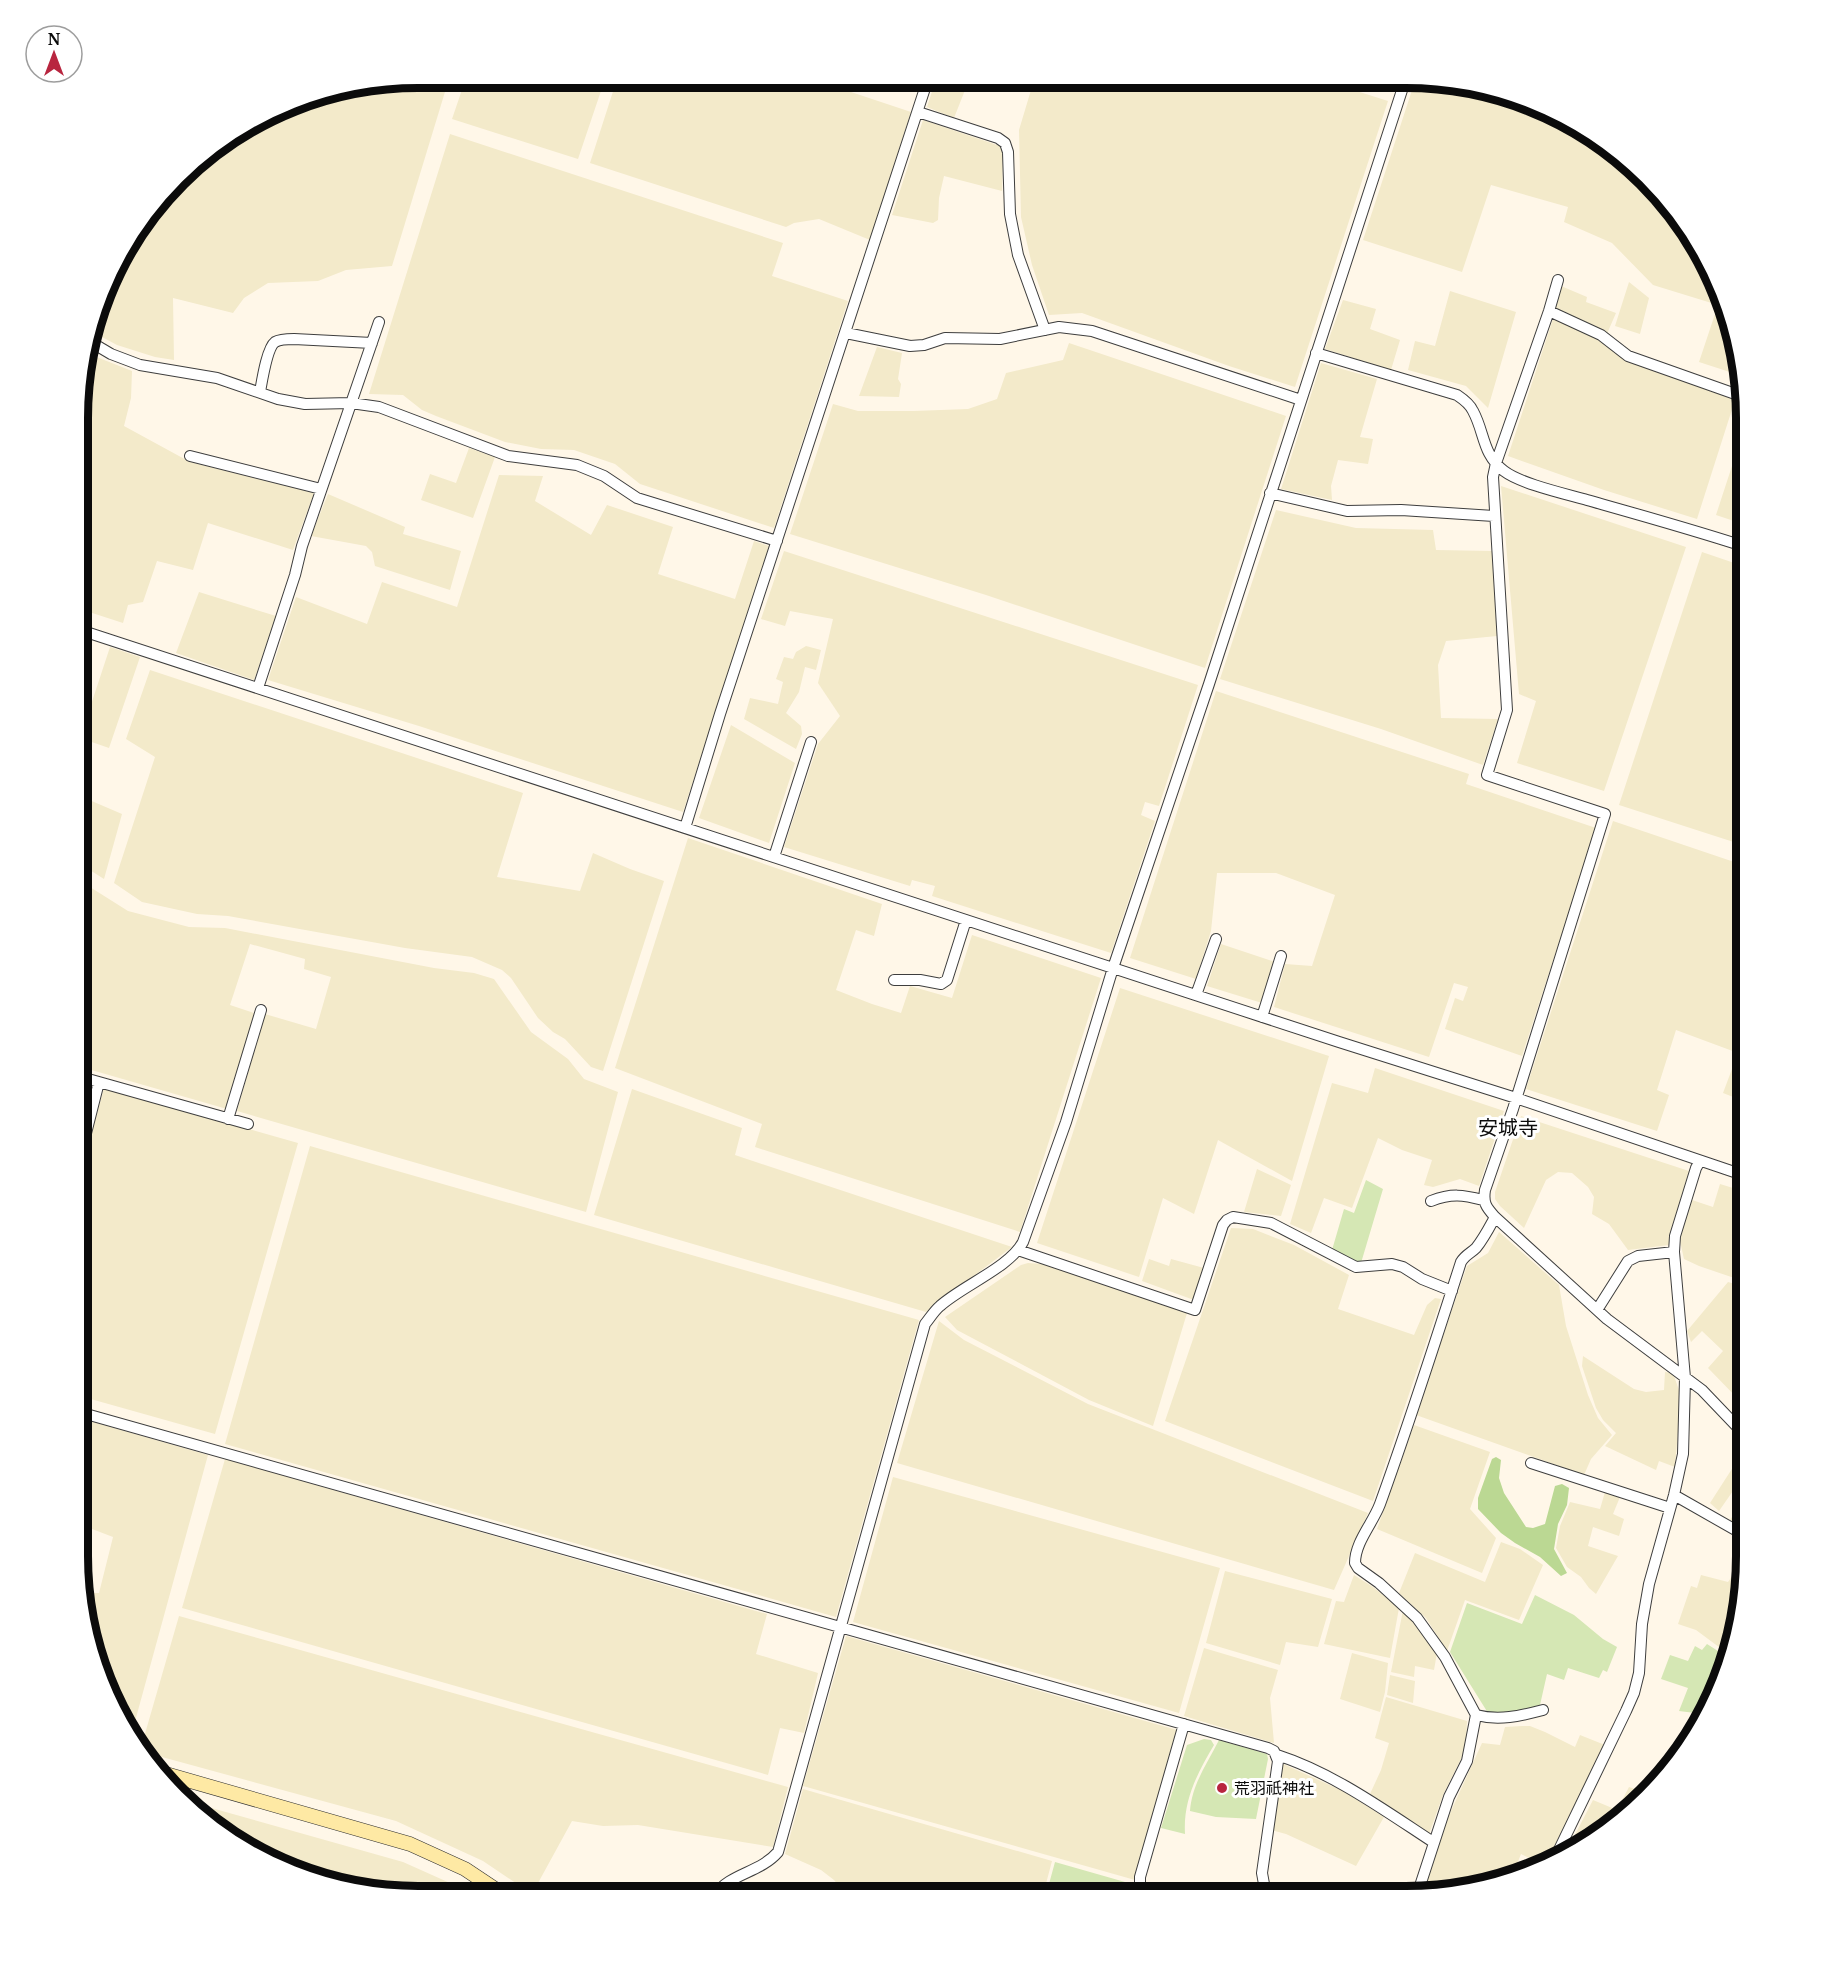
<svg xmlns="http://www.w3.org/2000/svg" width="1825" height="1974" font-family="'Noto Serif','Noto Sans JP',serif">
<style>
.farmland{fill:#f3eaca}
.green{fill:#d5e7b4}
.forest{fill:#bbd893}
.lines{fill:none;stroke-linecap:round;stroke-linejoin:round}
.street-casing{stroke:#3e3e3e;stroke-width:12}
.secondary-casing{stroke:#2d2d2d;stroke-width:15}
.street{stroke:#fff;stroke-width:10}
.secondary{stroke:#fee9a4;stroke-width:14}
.poi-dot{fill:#b8253f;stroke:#fff;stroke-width:2}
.labels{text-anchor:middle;stroke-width:6;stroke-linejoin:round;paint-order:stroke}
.poi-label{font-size:16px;fill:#0b0b0b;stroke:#fff;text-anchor:start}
.quarter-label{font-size:20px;fill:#0b0b0b;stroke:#fff}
.rim{fill:none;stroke:#0b0b0b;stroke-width:8}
</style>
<rect width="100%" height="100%" fill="#fff7e8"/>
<path class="farmland" d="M 418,78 L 422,78 L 423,82 L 448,82 L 392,266 L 346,270 L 318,281 L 268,283 L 244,298 L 233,313 L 173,298 L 174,360 L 155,357 L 117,345 L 102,337 L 94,328 L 124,248 L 194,162 L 308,96 Z
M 466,78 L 605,79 L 578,159 L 452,119 Z
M 617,79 L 839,79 L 839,88 L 911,112 L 870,240 L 819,219 L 794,223 L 786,227 L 590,163 Z
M 936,79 L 969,80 L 954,118 L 927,107 Z
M 1034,80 L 1325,81 L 1388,101 L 1295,387 L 1229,366 L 1082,313 L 1049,315 L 1032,265 L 1021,217 L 1019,130 Z
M 1415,81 L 1451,81 L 1577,124 L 1647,177 L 1689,229 L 1729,309 L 1742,376 L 1699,362 L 1718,305 L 1653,285 L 1612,243 L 1564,222 L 1568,207 L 1491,185 L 1462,272 L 1363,240 Z
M 923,120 L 1000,146 L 1003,151 L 1002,191 L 944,176 L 939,198 L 938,220 L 933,223 L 892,215 Z
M 450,134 L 783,243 L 772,276 L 848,301 L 774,528 L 640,484 L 615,464 L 574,450 L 541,449 L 505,442 L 436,416 L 422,410 L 403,395 L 369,394 Z
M 1629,282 L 1649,298 L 1640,334 L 1615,326 Z
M 1561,286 L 1587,297 L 1586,302 L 1616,313 L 1606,336 L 1555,309 Z
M 1450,291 L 1516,312 L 1488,408 L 1466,386 L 1408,370 L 1415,341 L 1435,346 Z
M 1343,300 L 1376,309 L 1370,329 L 1400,340 L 1391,370 L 1325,349 Z
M 1553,319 L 1593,335 L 1643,367 L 1735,400 L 1697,519 L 1604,490 L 1508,456 Z
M 1069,343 L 1286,416 L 1205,668 L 986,595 L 790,534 L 833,404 L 858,411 L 914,411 L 968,409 L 997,399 L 1006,373 L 1063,360 Z
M 877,347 L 902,353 L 898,379 L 901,384 L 899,397 L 859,396 Z
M 84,352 L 132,371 L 131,398 L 124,426 L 190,462 L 314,493 L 293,550 L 208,523 L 193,570 L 157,561 L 143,602 L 128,605 L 123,623 L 83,610 Z
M 1321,363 L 1377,379 L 1360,437 L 1373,439 L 1368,464 L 1338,460 L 1331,486 L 1332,500 L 1281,489 Z
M 1746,423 L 1746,525 L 1716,515 Z
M 469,448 L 495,457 L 473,518 L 421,500 L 430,474 L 456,483 Z
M 499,475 L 543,476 L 535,501 L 591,535 L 607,505 L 673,527 L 658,574 L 735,599 L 754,541 L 769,546 L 683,812 L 419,726 L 268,680 L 296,597 L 367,624 L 382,582 L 457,607 Z
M 1501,486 L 1686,547 L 1604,791 L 1517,763 L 1536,701 L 1519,694 Z
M 328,494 L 405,527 L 403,534 L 461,551 L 450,590 L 375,566 L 372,552 L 366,546 L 311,536 Z
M 1276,510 L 1356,528 L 1433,530 L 1436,550 L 1492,551 L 1497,636 L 1446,641 L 1438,665 L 1441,718 L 1498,719 L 1483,765 L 1381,729 L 1220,679 Z
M 784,551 L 1198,685 L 1159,806 L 1145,802 L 1141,815 L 1155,821 L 1111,953 L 932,896 L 935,886 L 912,880 L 910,886 L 784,847 L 818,744 L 840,716 L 818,683 L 833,619 L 790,611 L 785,626 L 761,619 Z
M 1702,552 L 1746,567 L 1746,846 L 1619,805 Z
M 199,592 L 276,616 L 254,680 L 176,653 Z
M 806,646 L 821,650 L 816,670 L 805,667 L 799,692 L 786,713 L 801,726 L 802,734 L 796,749 L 744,719 L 750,698 L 778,704 L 783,682 L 776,679 L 784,657 L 793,659 L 796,652 Z
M 110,647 L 140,657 L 109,748 L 83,739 L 83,729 Z
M 150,670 L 523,793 L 497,877 L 580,891 L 593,853 L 630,869 L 664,881 L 603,1071 L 591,1067 L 565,1039 L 553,1032 L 538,1018 L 511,978 L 502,970 L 472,957 L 405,948 L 228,916 L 197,914 L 142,902 L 114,883 L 155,757 L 126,739 Z
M 1216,691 L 1469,774 L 1466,784 L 1596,828 L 1522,1056 L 1445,1029 L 1455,998 L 1463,1001 L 1468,987 L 1454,983 L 1429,1057 L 1274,1007 L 1285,964 L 1312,966 L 1335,895 L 1276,873 L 1217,873 L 1211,931 L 1196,979 L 1130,958 Z
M 731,725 L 795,763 L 769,843 L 699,818 Z
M 83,748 L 91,751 L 82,795 Z
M 87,799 L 122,814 L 104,879 L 82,865 L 82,811 Z
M 1613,821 L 1746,866 L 1746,1102 L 1723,1093 L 1738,1053 L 1676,1030 L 1657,1090 L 1669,1095 L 1657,1131 L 1526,1089 Z
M 688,838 L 882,904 L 874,936 L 856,930 L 836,990 L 872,1004 L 901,1013 L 910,986 L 952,998 L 972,935 L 1101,978 L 1020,1232 L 755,1147 L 762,1124 L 615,1068 Z
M 82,882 L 128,911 L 189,927 L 225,928 L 434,968 L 474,973 L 494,979 L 531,1032 L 568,1059 L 584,1079 L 618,1092 L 586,1212 L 237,1111 L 265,1014 L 316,1029 L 331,977 L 304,969 L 305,959 L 250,944 L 230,1005 L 254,1013 L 227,1109 L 81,1067 Z
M 1221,944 L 1275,962 L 1262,1003 L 1207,986 Z
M 1120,988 L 1329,1056 L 1292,1181 L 1218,1140 L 1194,1214 L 1163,1198 L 1139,1277 L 1037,1243 Z
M 1375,1068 L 1504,1111 L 1479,1186 L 1460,1179 L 1433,1187 L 1424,1185 L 1432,1160 L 1402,1150 L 1378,1138 L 1352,1208 L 1324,1198 L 1311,1233 L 1290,1224 L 1332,1083 L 1368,1093 Z
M 104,1088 L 298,1143 L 215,1434 L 80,1396 L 81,1172 Z
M 632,1089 L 742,1128 L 735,1155 L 1012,1247 L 926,1312 L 594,1215 Z
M 1521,1116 L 1689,1171 L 1669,1237 L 1669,1245 L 1628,1250 L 1609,1224 L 1592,1214 L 1594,1197 L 1588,1187 L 1572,1173 L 1558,1172 L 1546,1180 L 1524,1228 L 1500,1206 L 1495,1199 L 1495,1192 Z
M 1746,1118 L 1746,1160 L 1734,1156 Z
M 310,1146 L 919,1320 L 836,1617 L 225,1444 Z
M 1257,1169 L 1291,1185 L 1281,1216 L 1244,1212 Z
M 1720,1184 L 1746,1192 L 1746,1282 L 1699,1266 L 1684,1259 L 1680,1241 L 1682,1224 L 1692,1200 L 1713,1207 Z
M 1231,1228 L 1253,1229 L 1294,1245 L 1349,1275 L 1338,1309 L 1414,1335 L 1427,1305 L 1435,1298 L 1441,1299 L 1373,1501 L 1165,1421 Z
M 1499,1232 L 1559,1285 L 1566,1326 L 1588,1395 L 1598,1418 L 1612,1435 L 1591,1459 L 1584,1475 L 1416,1415 L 1467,1266 L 1488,1253 Z
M 1149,1259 L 1169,1266 L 1171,1259 L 1204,1268 L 1194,1300 L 1142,1281 Z
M 1028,1263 L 1042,1264 L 1187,1313 L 1153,1426 L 1089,1400 L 957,1330 L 945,1317 L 1021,1265 Z
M 1728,1282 L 1746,1287 L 1746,1374 L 1743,1378 L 1746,1382 L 1746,1397 L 1740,1401 L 1708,1368 L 1723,1351 L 1702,1331 L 1691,1342 L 1687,1331 Z
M 939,1321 L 964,1340 L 1088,1404 L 1368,1513 L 1334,1590 L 897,1463 Z
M 1583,1356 L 1634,1389 L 1646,1392 L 1664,1390 L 1665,1372 L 1673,1373 L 1681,1396 L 1675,1467 L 1659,1461 L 1656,1470 L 1605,1446 L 1616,1433 L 1603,1420 L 1596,1408 L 1582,1366 Z
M 79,1418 L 208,1455 L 131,1736 L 96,1665 L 82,1593 L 99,1593 L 113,1537 L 79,1524 Z
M 1414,1425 L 1490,1452 L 1470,1509 L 1496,1538 L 1482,1573 L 1377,1529 Z
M 1746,1447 L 1746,1530 L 1730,1520 L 1746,1495 L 1735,1488 L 1719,1511 L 1710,1503 Z
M 225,1459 L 767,1614 L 756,1654 L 818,1673 L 804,1733 L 780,1728 L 768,1775 L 182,1608 Z
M 893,1477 L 1220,1568 L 1179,1713 L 853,1622 Z
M 1605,1492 L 1620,1497 L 1613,1514 L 1624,1519 L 1619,1536 L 1593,1527 L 1588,1546 L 1618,1556 L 1596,1594 L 1589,1588 L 1581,1577 L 1567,1567 L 1556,1548 L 1560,1526 L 1570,1502 L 1600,1509 Z
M 1501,1542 L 1520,1549 L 1543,1565 L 1519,1620 L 1465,1600 L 1447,1651 L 1426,1618 L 1399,1593 L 1415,1553 L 1485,1582 Z
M 1737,1569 L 1746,1573 L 1746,1578 L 1735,1644 L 1731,1656 L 1696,1630 L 1678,1624 L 1691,1586 L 1697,1588 L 1701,1575 L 1728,1582 Z
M 1225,1571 L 1332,1599 L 1318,1647 L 1286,1642 L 1280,1665 L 1206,1643 Z
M 1354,1575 L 1373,1587 L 1399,1608 L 1390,1658 L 1324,1644 L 1336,1601 L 1344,1602 Z
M 1403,1610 L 1437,1653 L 1434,1670 L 1415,1666 L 1414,1677 L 1391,1672 Z
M 179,1616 L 788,1787 L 773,1847 L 638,1825 L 603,1826 L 572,1821 L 532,1894 L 483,1861 L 396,1821 L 140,1751 Z
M 846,1636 L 1177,1730 L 1135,1880 L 803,1786 Z
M 1204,1648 L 1278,1670 L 1270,1698 L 1274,1743 L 1184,1716 Z
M 1352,1653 L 1388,1663 L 1385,1692 L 1380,1712 L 1340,1699 Z
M 1390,1675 L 1415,1681 L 1413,1703 L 1387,1695 Z
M 1386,1697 L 1467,1721 L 1466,1743 L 1462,1757 L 1443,1795 L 1429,1834 L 1370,1794 L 1381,1770 L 1389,1743 L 1375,1738 Z
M 1522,1726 L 1530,1726 L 1545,1732 L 1575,1747 L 1580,1735 L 1605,1745 L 1546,1863 L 1543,1865 L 1521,1854 L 1511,1879 L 1422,1895 L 1446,1822 L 1482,1743 L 1500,1745 L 1505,1727 Z
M 1281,1763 L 1343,1791 L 1384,1817 L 1356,1866 L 1286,1834 L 1271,1830 Z
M 1629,1787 L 1647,1793 L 1596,1838 L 1565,1854 L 1593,1800 L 1617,1810 Z
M 803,1789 L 1052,1861 L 1043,1895 L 847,1895 L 834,1880 L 821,1870 L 785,1854 Z
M 183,1800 L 403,1862 L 450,1883 L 467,1895 L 396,1895 L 330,1884 L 248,1851 L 194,1811 Z"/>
<path class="green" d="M 1366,1180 L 1383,1189 L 1361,1263 L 1332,1250 L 1344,1209 L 1354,1213 Z
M 1535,1595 L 1574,1615 L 1603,1639 L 1617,1647 L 1607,1672 L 1603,1670 L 1599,1678 L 1568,1668 L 1564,1680 L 1547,1674 L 1540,1705 L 1511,1714 L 1488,1713 L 1450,1652 L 1467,1603 L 1522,1624 Z
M 1707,1644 L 1729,1658 L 1707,1712 L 1703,1714 L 1679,1711 L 1688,1688 L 1661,1679 L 1670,1655 L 1688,1661 L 1695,1646 L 1702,1650 Z
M 1204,1739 L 1211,1740 L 1214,1745 C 1197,1774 1183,1800 1185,1834 L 1161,1828 L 1187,1745 Z
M 1219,1740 L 1267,1754 L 1268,1759 L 1256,1819 L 1216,1817 L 1190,1811 C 1192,1784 1207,1764 1219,1740 Z
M 1055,1862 L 1132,1884 L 1133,1895 L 1046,1895 Z"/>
<path class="forest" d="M 1496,1457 L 1501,1460 L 1499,1478 L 1504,1493 L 1526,1527 L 1533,1528 L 1545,1524 L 1555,1486 L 1562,1484 L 1569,1488 L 1567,1505 L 1558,1524 L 1554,1549 L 1567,1573 L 1561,1576 L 1540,1557 L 1515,1543 L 1501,1533 L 1478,1509 L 1478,1498 L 1492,1459 Z
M 807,1885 L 822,1890 L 826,1895 L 798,1895 L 800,1888 Z"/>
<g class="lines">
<g class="street-casing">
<path id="street" d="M 918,112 L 998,138 L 1005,143 L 1008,152 L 1010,214 L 1018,255 L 1045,330
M 1558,280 L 1549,311 L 1496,463 L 1493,477 L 1507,710 L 1487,775 L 1605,814 L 1513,1109 L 1485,1190 C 1483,1203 1486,1207 1495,1217 L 1607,1319 L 1702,1390 L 1746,1436
M 1549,311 L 1601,335 L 1628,356 L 1741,396
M 846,333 L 910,346 L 924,345 L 945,338 L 1000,339 L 1059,327 L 1092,331 L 1301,400
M 89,341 L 111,354 L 140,365 L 217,378 L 278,399 L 305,404 L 351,403 L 379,407 L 508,456 L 577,465 L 604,476 L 637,498 L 777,541
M 1316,353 L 1457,395 C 1463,399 1470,404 1473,411 C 1485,433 1482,454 1504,471 C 1521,484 1566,494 1587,500 C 1640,515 1694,530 1746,547
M 260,392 C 262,381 267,348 275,342 C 280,339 288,339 294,339 L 372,343
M 190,456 L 321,489
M 1270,493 L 1347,511 L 1401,510 L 1494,516
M 83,631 L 1339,1042 L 1516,1098 L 1746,1176
M 258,688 L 295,575 L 302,546 L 379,322
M 685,828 L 720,714 L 928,79
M 774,857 L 811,742
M 894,980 L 920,980 L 941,984 L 947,980 L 966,920
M 1196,995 L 1216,939
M 1262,1017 L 1281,956
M 81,1077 L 248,1124
M 228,1119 L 261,1010
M 81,1153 L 99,1082
M 1431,1201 C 1452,1193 1463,1195 1483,1200
M 1495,1217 C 1489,1228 1484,1238 1476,1248 C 1471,1253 1465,1255 1461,1262 C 1435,1343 1409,1424 1380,1504 C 1373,1523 1355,1542 1355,1563 L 1358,1568 L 1379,1583 L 1417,1618 L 1445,1657 L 1476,1715 C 1499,1721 1520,1716 1543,1710
M 1018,1250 L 1195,1310 L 1223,1225 L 1227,1220 L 1233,1217 L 1271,1223 L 1356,1267 L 1392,1264 L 1403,1267 L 1422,1279 L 1452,1291
M 1597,1310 L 1628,1261 L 1638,1256 L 1674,1252
M 79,1412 L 1268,1748 L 1274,1751 L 1278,1761 L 1262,1873 L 1266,1895
M 1531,1463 L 1670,1508
M 1674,1495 L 1746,1536
M 1277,1755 C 1333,1773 1384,1810 1433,1842
M 1554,1860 L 1626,1711 L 1634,1693 L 1639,1673 L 1642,1624 L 1649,1584 L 1674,1495 L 1683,1454 L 1685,1378 L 1674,1252 L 1675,1236 L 1696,1168 L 1700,1161
M 715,1895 C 730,1873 760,1873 778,1852 L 925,1324 C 930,1318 934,1311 940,1306 C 962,1286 1010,1267 1023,1242 L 1066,1122 L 1113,968 L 1209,684 L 1405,81
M 1140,1895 L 1140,1877 L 1184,1724
M 1417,1895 L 1449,1797 L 1467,1761 L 1476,1715"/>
</g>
<g class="secondary-casing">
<path id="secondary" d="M 159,1772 L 410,1844 L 465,1869 L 504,1895"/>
</g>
<use href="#street" class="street"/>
<use href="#secondary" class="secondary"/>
</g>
<circle class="poi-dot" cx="1222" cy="1788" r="6"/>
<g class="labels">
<g class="poi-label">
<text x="1234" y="1794">荒羽祇神社</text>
</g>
<g class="quarter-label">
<text x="1508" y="1135">安城寺</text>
</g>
</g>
<path d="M0 0H1825V1974H0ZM418 88H1406A330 330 0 0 1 1736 418V1556A330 330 0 0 1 1406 1886H418A330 330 0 0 1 88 1556V418A330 330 0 0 1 418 88Z" fill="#fff" fill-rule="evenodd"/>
<path class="rim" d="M418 88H1406A330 330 0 0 1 1736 418V1556A330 330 0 0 1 1406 1886H418A330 330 0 0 1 88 1556V418A330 330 0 0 1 418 88Z"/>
<g transform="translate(54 54)"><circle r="28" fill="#ffffff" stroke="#9d9d9d" stroke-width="1.5"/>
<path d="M0-4.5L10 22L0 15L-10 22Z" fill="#b8253f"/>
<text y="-9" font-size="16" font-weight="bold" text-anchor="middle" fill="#0b0b0b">N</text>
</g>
</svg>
